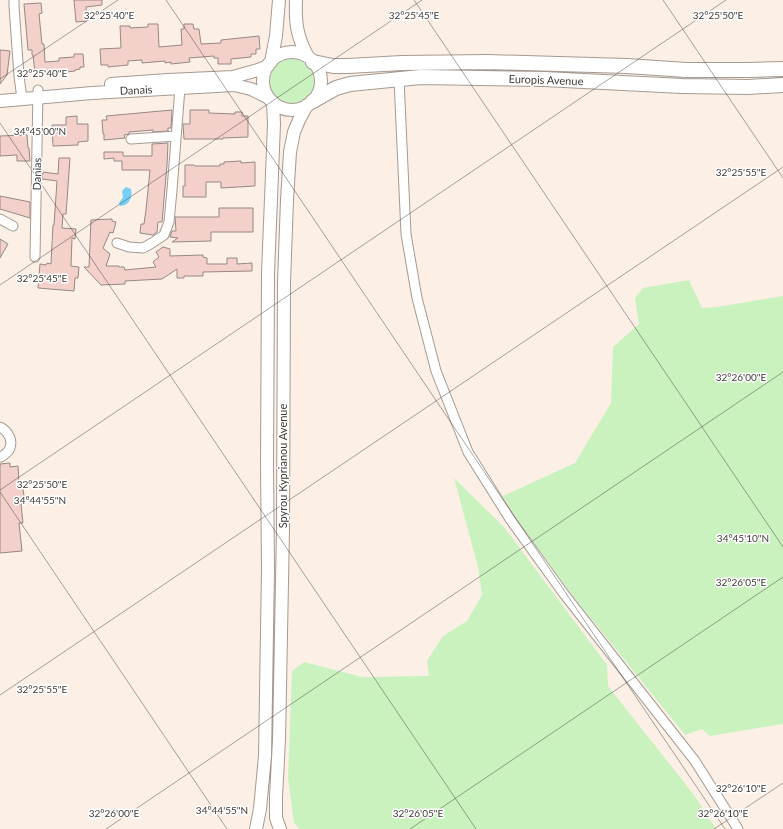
<svg xmlns="http://www.w3.org/2000/svg" width="783" height="829" font-family="Lato,sans-serif">
<style>
.green{fill:#c9f2bf}
.water{fill:#76cff5}
.building{fill:#f3d0ca;stroke:#968885}
.lines{fill:none;stroke-linecap:round;stroke-linejoin:round}
.minor-casing{stroke:#a59a91;stroke-width:11}
.major-casing{stroke:#a59a91;stroke-width:14}
.highway-casing{stroke:#a59a91;stroke-width:16}
.minor{stroke:#fff;stroke-width:9}
.major{stroke:#fff;stroke-width:12}
.highway{stroke:#fff;stroke-width:14}
.ticks{fill:none;stroke:#3e3936;stroke-width:1;stroke-opacity:0.45}
.labels{text-anchor:middle;stroke-width:3;stroke-linejoin:round;paint-order:stroke}
.street-label{font-size:11px;fill:#3e3936;stroke:#fff}
.ticks-label{font-size:10px;text-anchor:middle;fill:#3e3936;stroke:#fff;stroke-width:3;stroke-linejoin:round;paint-order:stroke}
</style>
<rect width="100%" height="100%" fill="#fcf0e6"/>
<path class="green" d="M270 81a22 22 0 1 1 44 0a22 22 0 1 1-44 0Z
M 689,280 L 702,308 L 717,307 L 783,296 L 783,724 L 710,736 L 702,729 L 685,735 L 569,591 L 517,519 L 503,496 L 575,463 L 611,403 L 613,347 L 639,324 L 635,298 L 643,288 Z
M 454,478 L 504,527 L 607,665 L 608,686 L 694,795 L 716,829 L 300,829 L 294,823 L 288,778 L 292,671 L 304,662 L 362,677 L 429,676 L 427,661 L 443,636 L 467,621 L 482,595 L 478,567 Z"/>
<path class="water" d="M 126,187 L 131,189 C 133,197 129,206 120,206 L 119,203 L 123,197 L 122,191 Z"/>
<path class="building" d="M 74,0 L 102,0 L 102,5 L 86,7 L 87,21 L 76,22 Z
M 41,3 L 42,13 L 39,14 L 42,44 L 44,44 L 45,62 L 59,61 L 59,58 L 74,57 L 74,54 L 83,54 L 84,67 L 80,67 L 80,69 L 75,70 L 75,71 L 46,74 L 46,72 L 35,73 L 33,55 L 32,55 L 32,50 L 28,50 L 24,4 Z
M 148,24 L 158,24 L 159,47 L 182,45 L 181,29 L 184,29 L 184,24 L 193,24 L 194,29 L 199,29 L 201,44 L 221,43 L 221,40 L 259,36 L 260,49 L 256,49 L 256,54 L 251,54 L 251,57 L 231,59 L 231,64 L 218,64 L 218,58 L 214,58 L 214,56 L 189,58 L 190,62 L 171,64 L 171,62 L 165,63 L 165,61 L 142,63 L 142,60 L 128,61 L 128,65 L 108,67 L 108,65 L 101,65 L 100,49 L 121,48 L 120,26 L 130,26 L 130,28 L 148,27 Z
M 0,50 L 10,51 L 7,75 L 0,84 Z
M 172,110 L 171,128 L 168,128 L 168,131 L 153,132 L 153,130 L 129,132 L 129,134 L 124,135 L 125,138 L 104,140 L 104,134 L 103,134 L 102,120 L 107,120 L 106,116 Z
M 190,110 L 209,110 L 209,113 L 235,114 L 235,112 L 242,112 L 242,116 L 248,116 L 248,137 L 223,138 L 223,139 L 184,139 L 183,124 L 190,124 Z
M 77,116 L 77,124 L 88,124 L 88,141 L 78,142 L 78,145 L 53,146 L 52,125 L 66,125 L 66,117 Z
M 27,135 L 28,148 L 29,148 L 30,161 L 17,161 L 17,155 L 0,156 L 0,136 Z
M 168,143 L 167,165 L 162,222 L 158,222 L 157,232 L 153,235 L 140,233 L 141,224 L 144,224 L 146,210 L 150,170 L 122,170 L 122,161 L 114,161 L 114,158 L 104,159 L 104,152 L 123,152 L 123,156 L 152,156 L 152,144 Z
M 59,158 L 70,158 L 66,214 L 63,214 L 62,228 L 76,229 L 75,239 L 72,238 L 71,266 L 79,267 L 78,278 L 75,278 L 74,291 L 38,288 L 40,264 L 46,265 L 47,263 L 51,264 L 53,225 L 54,225 L 57,181 L 42,179 L 43,172 L 58,174 Z
M 241,161 L 241,163 L 255,162 L 255,186 L 221,188 L 221,182 L 206,182 L 206,197 L 183,197 L 183,186 L 185,186 L 185,165 L 194,165 L 195,166 L 220,166 L 220,164 L 224,164 L 224,162 Z
M 0,196 L 30,202 L 30,218 L 0,209 Z
M 219,208 L 253,208 L 253,232 L 211,232 L 211,241 L 172,242 L 178,238 L 170,237 L 172,231 L 176,231 L 175,217 L 219,217 Z
M 112,219 L 112,221 L 116,222 L 113,233 L 110,232 L 103,248 L 110,254 L 106,266 L 119,266 L 119,267 L 124,267 L 125,270 L 156,267 L 153,262 L 159,257 L 156,252 L 163,247 L 170,249 L 170,256 L 203,255 L 203,257 L 207,258 L 207,264 L 227,264 L 227,258 L 237,258 L 237,264 L 252,263 L 252,271 L 203,272 L 203,276 L 184,276 L 184,278 L 177,278 L 177,269 L 162,279 L 125,281 L 125,284 L 101,285 L 84,267 L 89,267 L 91,220 Z
M 0,239 L 8,244 L 0,258 Z
M 10,463 L 10,467 L 18,466 L 19,482 L 22,482 L 25,504 L 21,504 L 23,523 L 19,523 L 22,551 L 0,553 L 0,464 Z"/>
<g class="lines">
<g class="minor-casing">
<path id="minor" d="M 14,0 L 14,6 L 19,76 L 22,99
M 399,79 L 406,234 L 417,298 L 436,371 L 468,452 L 510,519 L 564,594 L 695,761 L 738,829
M 131,139 L 176,136
M 0,219 L 13,226
M 117,243 L 129,247 L 143,248 L 152,243 L 164,235 L 169,222 L 172,190 L 180,88
M 35,257 L 38,90
M 0,427 C 8,431 14,441 9,450 C 7,453 4,455 1,457"/>
</g>
<g class="major-casing">
<path id="major" d="M 296,0 C 295,23 297,37 308,57
M263 81a29 29 0 1 1 58 0a29 29 0 1 1-58 0Z
M 271,62 L 276,36 L 279,0
M 111,84 L 168,80 L 233,77 L 258,70 L 268,66
M 0,101 L 92,93 L 234,85 L 251,89 L 269,98
M 256,829 L 260,809 L 265,756 L 268,568 L 267,463 L 268,273 L 274,124 L 273,102
M 280,829 L 276,818 L 276,797 L 279,740 L 283,529 L 284,283 L 287,200 L 290,152 L 294,132 L 299,120 L 307,105"/>
</g>
<g class="highway-casing">
<path id="highway" d="M 313,62 L 333,66 L 348,66 L 402,63 L 488,62 L 627,66 L 686,70 L 749,70 L 783,69
M 313,101 L 336,88 L 350,84 L 421,77 L 544,79 L 682,86 L 748,87 L 783,85"/>
</g>
<use href="#minor" class="minor"/>
<use href="#major" class="major"/>
<use href="#highway" class="highway"/>
</g>
<path class="ticks" d="M 166,0 L 725,829M 414,0 L 783,547M 663,0 L 783,178M 0,79 L 118,0M 0,123 L 476,829M 0,285 L 422,0M 0,490 L 726,0M 0,492 L 227,829M 0,695 L 783,167M 106,829 L 783,372M 410,829 L 783,577M 714,829 L 783,783"/>
<g class="labels">
<g class="street-label">
<text transform="translate(546 80) rotate(2)" y="4">Europis Avenue</text>
<text transform="translate(136 90) rotate(-3)" y="4">Danais</text>
<text transform="translate(37 174) rotate(-89)" y="4">Danias</text>
<text transform="translate(283 466) rotate(-90)" y="4">Spyrou Kyprianou Avenue</text>
</g>
</g>
<g class="ticks-label">
<text x="109" y="19">32°25'40"E</text>
<text x="414" y="19">32°25'45"E</text>
<text x="718" y="19">32°25'50"E</text>
<text x="42" y="77">32°25'40"E</text>
<text x="40" y="135">34°45'00"N</text>
<text x="741" y="176">32°25'55"E</text>
<text x="42" y="282">32°25'45"E</text>
<text x="741" y="381">32°26'00"E</text>
<text x="42" y="488">32°25'50"E</text>
<text x="40" y="504">34°44'55"N</text>
<text x="743" y="542">34°45'10"N</text>
<text x="741" y="586">32°26'05"E</text>
<text x="42" y="693">32°25'55"E</text>
<text x="741" y="792">32°26'10"E</text>
<text x="222" y="814">34°44'55"N</text>
<text x="114" y="817">32°26'00"E</text>
<text x="418" y="817">32°26'05"E</text>
<text x="723" y="817">32°26'10"E</text>
</g>
</svg>
